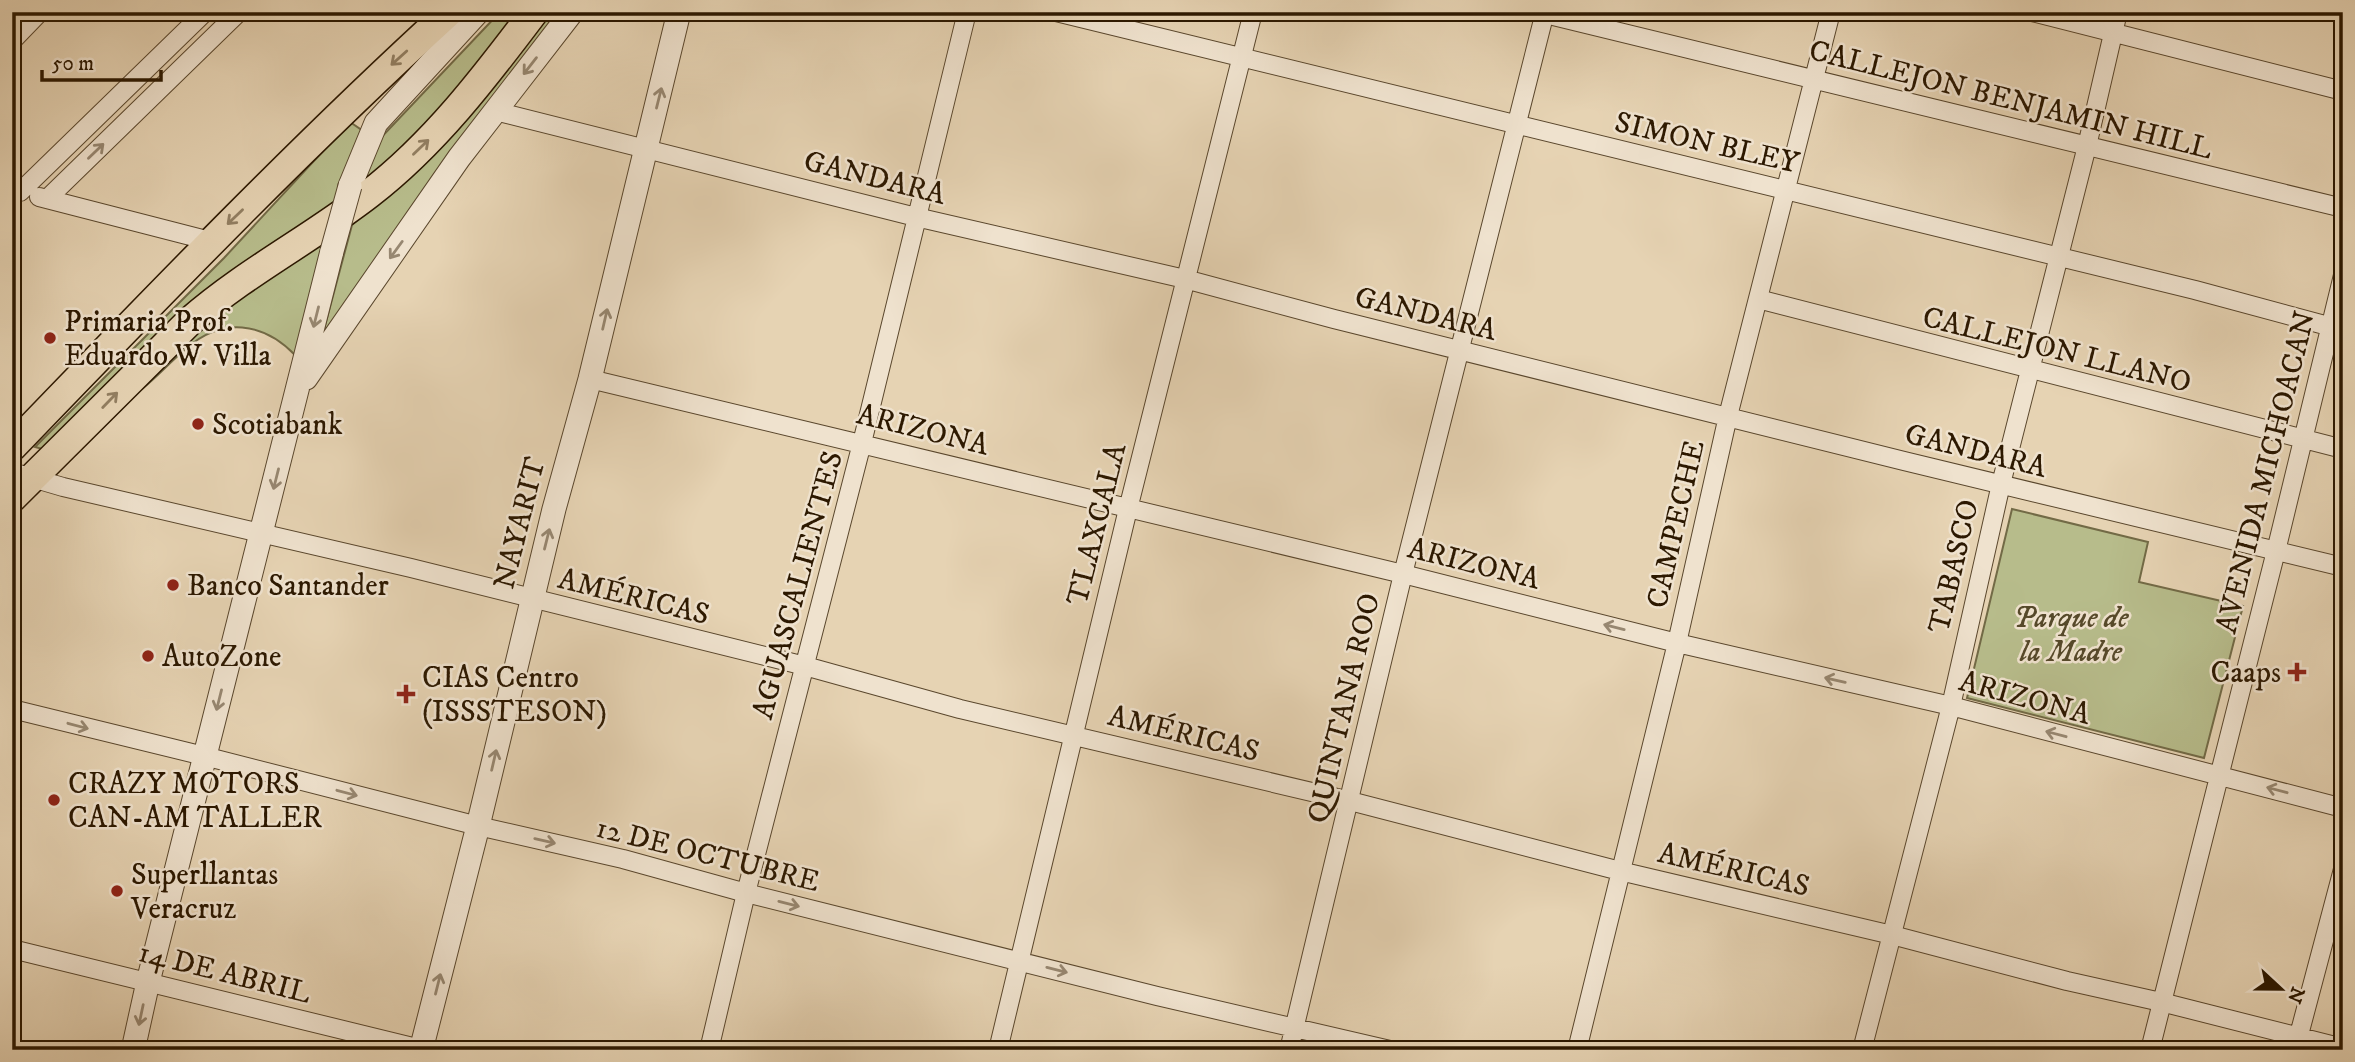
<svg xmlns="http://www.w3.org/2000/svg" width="2355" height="1062" font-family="'IM FELL DW Pica',serif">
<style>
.green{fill:#b7bc8b;stroke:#726a46;stroke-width:2}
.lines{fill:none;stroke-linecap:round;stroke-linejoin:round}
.minor-casing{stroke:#5a472d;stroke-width:20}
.tertiary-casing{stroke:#5a472d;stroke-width:25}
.primary-casing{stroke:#2c1800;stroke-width:31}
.minor{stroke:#efe2ce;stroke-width:18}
.tertiary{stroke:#efe2ce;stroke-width:23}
.primary{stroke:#e6d3b3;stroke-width:28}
.tertiary-bridge-casing{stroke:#5a472d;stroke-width:25;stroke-linecap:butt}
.tertiary-bridge{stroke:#efe2ce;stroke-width:23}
.oneway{stroke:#927f62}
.oneway2{stroke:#978771}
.poi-dot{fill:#8f2418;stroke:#efe2ce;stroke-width:2.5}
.labels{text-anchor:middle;stroke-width:5;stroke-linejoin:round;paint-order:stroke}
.street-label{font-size:30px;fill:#2c1800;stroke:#efe2ce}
.poi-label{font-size:30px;fill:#2c1800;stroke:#efe2ce;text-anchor:start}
.park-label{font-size:30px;font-style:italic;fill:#56492a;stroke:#efe2ce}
</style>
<rect width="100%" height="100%" fill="#e6d3b3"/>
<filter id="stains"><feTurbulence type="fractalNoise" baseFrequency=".00286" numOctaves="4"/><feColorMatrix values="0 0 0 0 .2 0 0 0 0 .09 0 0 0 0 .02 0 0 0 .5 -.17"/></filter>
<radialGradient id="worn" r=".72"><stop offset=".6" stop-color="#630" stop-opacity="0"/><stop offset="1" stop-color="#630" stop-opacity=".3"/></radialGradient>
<path class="green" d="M 500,12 L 525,12 L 488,63 L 360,194 L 373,146 Z
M 549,12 L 562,12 L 322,337 L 352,225 L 452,136 Z
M 350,122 L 363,131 L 333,210 L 46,450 L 35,447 L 224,258 Z
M 324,240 L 295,355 C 263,322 222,317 187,348 C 171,361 158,376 142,389 L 182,337 Z
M 2012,509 L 2148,542 L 2139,582 L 2243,606 L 2204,758 L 1967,698 Z"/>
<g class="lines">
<g class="minor-casing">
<path id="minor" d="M 1056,12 L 2195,290 L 2343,330
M 2032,12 L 2343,91
M 1545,14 L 2343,208
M 12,41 L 40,12
M 495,111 L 916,217 L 1185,279 L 1334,319 L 1904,461 L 2343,567
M 20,192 L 205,12
M 39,197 L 210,241
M 47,199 L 239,12
M 1758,299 L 2343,449
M 590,379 L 1403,574 L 1677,643 L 1951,706 L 2343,808
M 12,472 L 63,487 L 411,568 L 805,666 L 960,709 L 1350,801 L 1620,871 L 1892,935 L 2067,981 L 2161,1002 L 2343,1048
M 12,709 L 204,756 L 478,826 L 623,859 L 746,893 L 1157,996 L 1390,1050
M 12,949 L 425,1050
M 709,1050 L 746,893 L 862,443 L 967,12
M 998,1050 L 1128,509 L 1253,12
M 1289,1050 L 1403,574 L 1545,12
M 1577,1050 L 1677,643 L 1728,416 L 1831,12
M 1862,1050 L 1951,706 L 2001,484 L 2087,146 L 2118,12
M 2150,1050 L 2276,551 L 2343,275
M 2295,1050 L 2343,869"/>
</g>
<g class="tertiary-casing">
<path id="tertiary" d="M 350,186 L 376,123 L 478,12
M 306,378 L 459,158 L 572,12
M 133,1050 L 148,982 L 332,251
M 421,1050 L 478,826 L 554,509 L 590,379 L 679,12"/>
</g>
<g class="primary-casing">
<path id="primary" d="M 12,447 C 155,299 297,151 449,12
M 12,498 L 190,321 C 246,272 311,239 369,194 C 434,144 485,77 534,12"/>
</g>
<use href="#minor" class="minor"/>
<use href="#tertiary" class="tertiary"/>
<use href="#primary" class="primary"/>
<g class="tertiary-bridge-casing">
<path id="tertiary-bridge" d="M 332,251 L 350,186"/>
</g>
<use href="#tertiary-bridge" class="tertiary-bridge"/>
</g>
<defs><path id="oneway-shaft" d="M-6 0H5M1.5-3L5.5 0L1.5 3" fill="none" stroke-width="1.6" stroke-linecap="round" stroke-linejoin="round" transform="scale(1.75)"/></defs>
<g class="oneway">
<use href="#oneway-shaft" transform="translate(399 58) rotate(138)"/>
<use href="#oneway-shaft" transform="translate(421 147) rotate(-44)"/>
<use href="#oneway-shaft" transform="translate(235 217) rotate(136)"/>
<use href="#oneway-shaft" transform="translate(110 400) rotate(-46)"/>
</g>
<g class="oneway2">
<use href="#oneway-shaft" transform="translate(530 66) rotate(128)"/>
<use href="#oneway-shaft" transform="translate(659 98) rotate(-76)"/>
<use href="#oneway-shaft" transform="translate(96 151) rotate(-44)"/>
<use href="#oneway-shaft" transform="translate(396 250) rotate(126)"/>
<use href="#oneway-shaft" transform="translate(316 317) rotate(104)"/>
<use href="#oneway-shaft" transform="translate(605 319) rotate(-77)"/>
<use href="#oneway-shaft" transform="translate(276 479) rotate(104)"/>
<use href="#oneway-shaft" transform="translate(547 539) rotate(-76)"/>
<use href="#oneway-shaft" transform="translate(1614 627) rotate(-166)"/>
<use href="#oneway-shaft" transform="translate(1835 680) rotate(-167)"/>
<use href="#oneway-shaft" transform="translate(219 700) rotate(104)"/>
<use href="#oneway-shaft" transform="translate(78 726) rotate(15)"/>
<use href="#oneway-shaft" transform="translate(2056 734) rotate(-165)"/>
<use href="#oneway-shaft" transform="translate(494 760) rotate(-77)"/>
<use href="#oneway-shaft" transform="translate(2277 790) rotate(-165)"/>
<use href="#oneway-shaft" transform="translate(347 793) rotate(15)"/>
<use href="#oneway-shaft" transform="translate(545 841) rotate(13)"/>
<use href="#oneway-shaft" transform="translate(789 904) rotate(14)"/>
<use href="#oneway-shaft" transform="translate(1057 970) rotate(14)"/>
<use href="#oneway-shaft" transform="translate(438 984) rotate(-76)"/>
<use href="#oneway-shaft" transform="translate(141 1015) rotate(102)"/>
</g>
<g class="poi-dot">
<circle cx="50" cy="338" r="7"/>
<circle cx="198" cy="424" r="7"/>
<circle cx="173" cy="585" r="7"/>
<circle cx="148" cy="656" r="7"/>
<path d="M2293.5 661.5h7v7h7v7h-7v7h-7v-7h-7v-7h7z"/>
<path d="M402.5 683.5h7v7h7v7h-7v7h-7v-7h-7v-7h7z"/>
<circle cx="54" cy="800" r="7"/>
<circle cx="117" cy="891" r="7"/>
</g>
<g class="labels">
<g class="street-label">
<text transform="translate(2011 99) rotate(14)" y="10">CALLEJON BENJAMIN HILL</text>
<text transform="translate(1707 142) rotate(13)" y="10">SIMON BLEY</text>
<text transform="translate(875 177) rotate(14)" y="10">GANDARA</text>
<text transform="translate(1426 313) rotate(14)" y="10">GANDARA</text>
<text transform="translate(2057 349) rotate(14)" y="10">CALLEJON LLANO</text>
<text transform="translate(923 429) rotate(14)" y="10">ARIZONA</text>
<text transform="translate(1976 450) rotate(14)" y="10">GANDARA</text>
<text transform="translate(2265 472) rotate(-76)" y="10">AVENIDA MICHOACAN</text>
<text transform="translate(519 523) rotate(-76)" y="10">NAYARIT</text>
<text transform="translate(1096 524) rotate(-76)" y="10">TLAXCALA</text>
<text transform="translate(1675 524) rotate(-77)" y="10">CAMPECHE</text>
<text transform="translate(1474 563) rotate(14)" y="10">ARIZONA</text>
<text transform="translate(1953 566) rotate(-77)" y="10">TABASCO</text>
<text transform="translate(797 585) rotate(-75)" y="10">AGUASCALIENTES</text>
<text transform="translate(634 596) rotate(14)" y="10">AMÉRICAS</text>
<text transform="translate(2025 697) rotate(15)" y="10">ARIZONA</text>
<text transform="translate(1343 708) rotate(-77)" y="10">QUINTANA ROO</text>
<text transform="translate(1184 733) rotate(14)" y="10">AMÉRICAS</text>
<text transform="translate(708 854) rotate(14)" y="10">12 DE OCTUBRE</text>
<text transform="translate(1734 869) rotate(13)" y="10">AMÉRICAS</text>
<text transform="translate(225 972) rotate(14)" y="10">14 DE ABRIL</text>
</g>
<g class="poi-label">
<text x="64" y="331">Primaria Prof.<tspan x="64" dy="34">Eduardo W. Villa</tspan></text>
<text x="212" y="434">Scotiabank</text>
<text x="187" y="595">Banco Santander</text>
<text x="162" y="666">AutoZone</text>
<text x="2281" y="682" text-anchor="end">Caaps</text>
<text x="422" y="687">CIAS Centro<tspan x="422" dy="34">(ISSSTESON)</tspan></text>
<text x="68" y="793">CRAZY MOTORS<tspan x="68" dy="34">CAN-AM TALLER</tspan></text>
<text x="131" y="884">Superllantas<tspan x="131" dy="34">Veracruz</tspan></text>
</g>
<g class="park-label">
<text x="2071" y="627">Parque de<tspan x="2071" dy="34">la Madre</tspan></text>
</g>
</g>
<rect width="2355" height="1062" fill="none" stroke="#e6d3b3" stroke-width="42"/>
<rect x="14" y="14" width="2327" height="1034" fill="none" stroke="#2c1800" stroke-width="3.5"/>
<rect x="21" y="21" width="2313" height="1020" fill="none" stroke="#2c1800" stroke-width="2"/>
<g transform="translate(2281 989) rotate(112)" stroke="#efe2ce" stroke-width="5" paint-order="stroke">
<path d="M0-5L12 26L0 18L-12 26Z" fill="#2c1800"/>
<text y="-10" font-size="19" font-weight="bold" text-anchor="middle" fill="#2c1800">N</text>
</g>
<path d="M42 70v10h119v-10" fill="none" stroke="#2c1800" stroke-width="3.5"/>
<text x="52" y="70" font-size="21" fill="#2c1800" stroke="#efe2ce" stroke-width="5" paint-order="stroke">50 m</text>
<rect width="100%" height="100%" filter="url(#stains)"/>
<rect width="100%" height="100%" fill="url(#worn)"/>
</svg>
